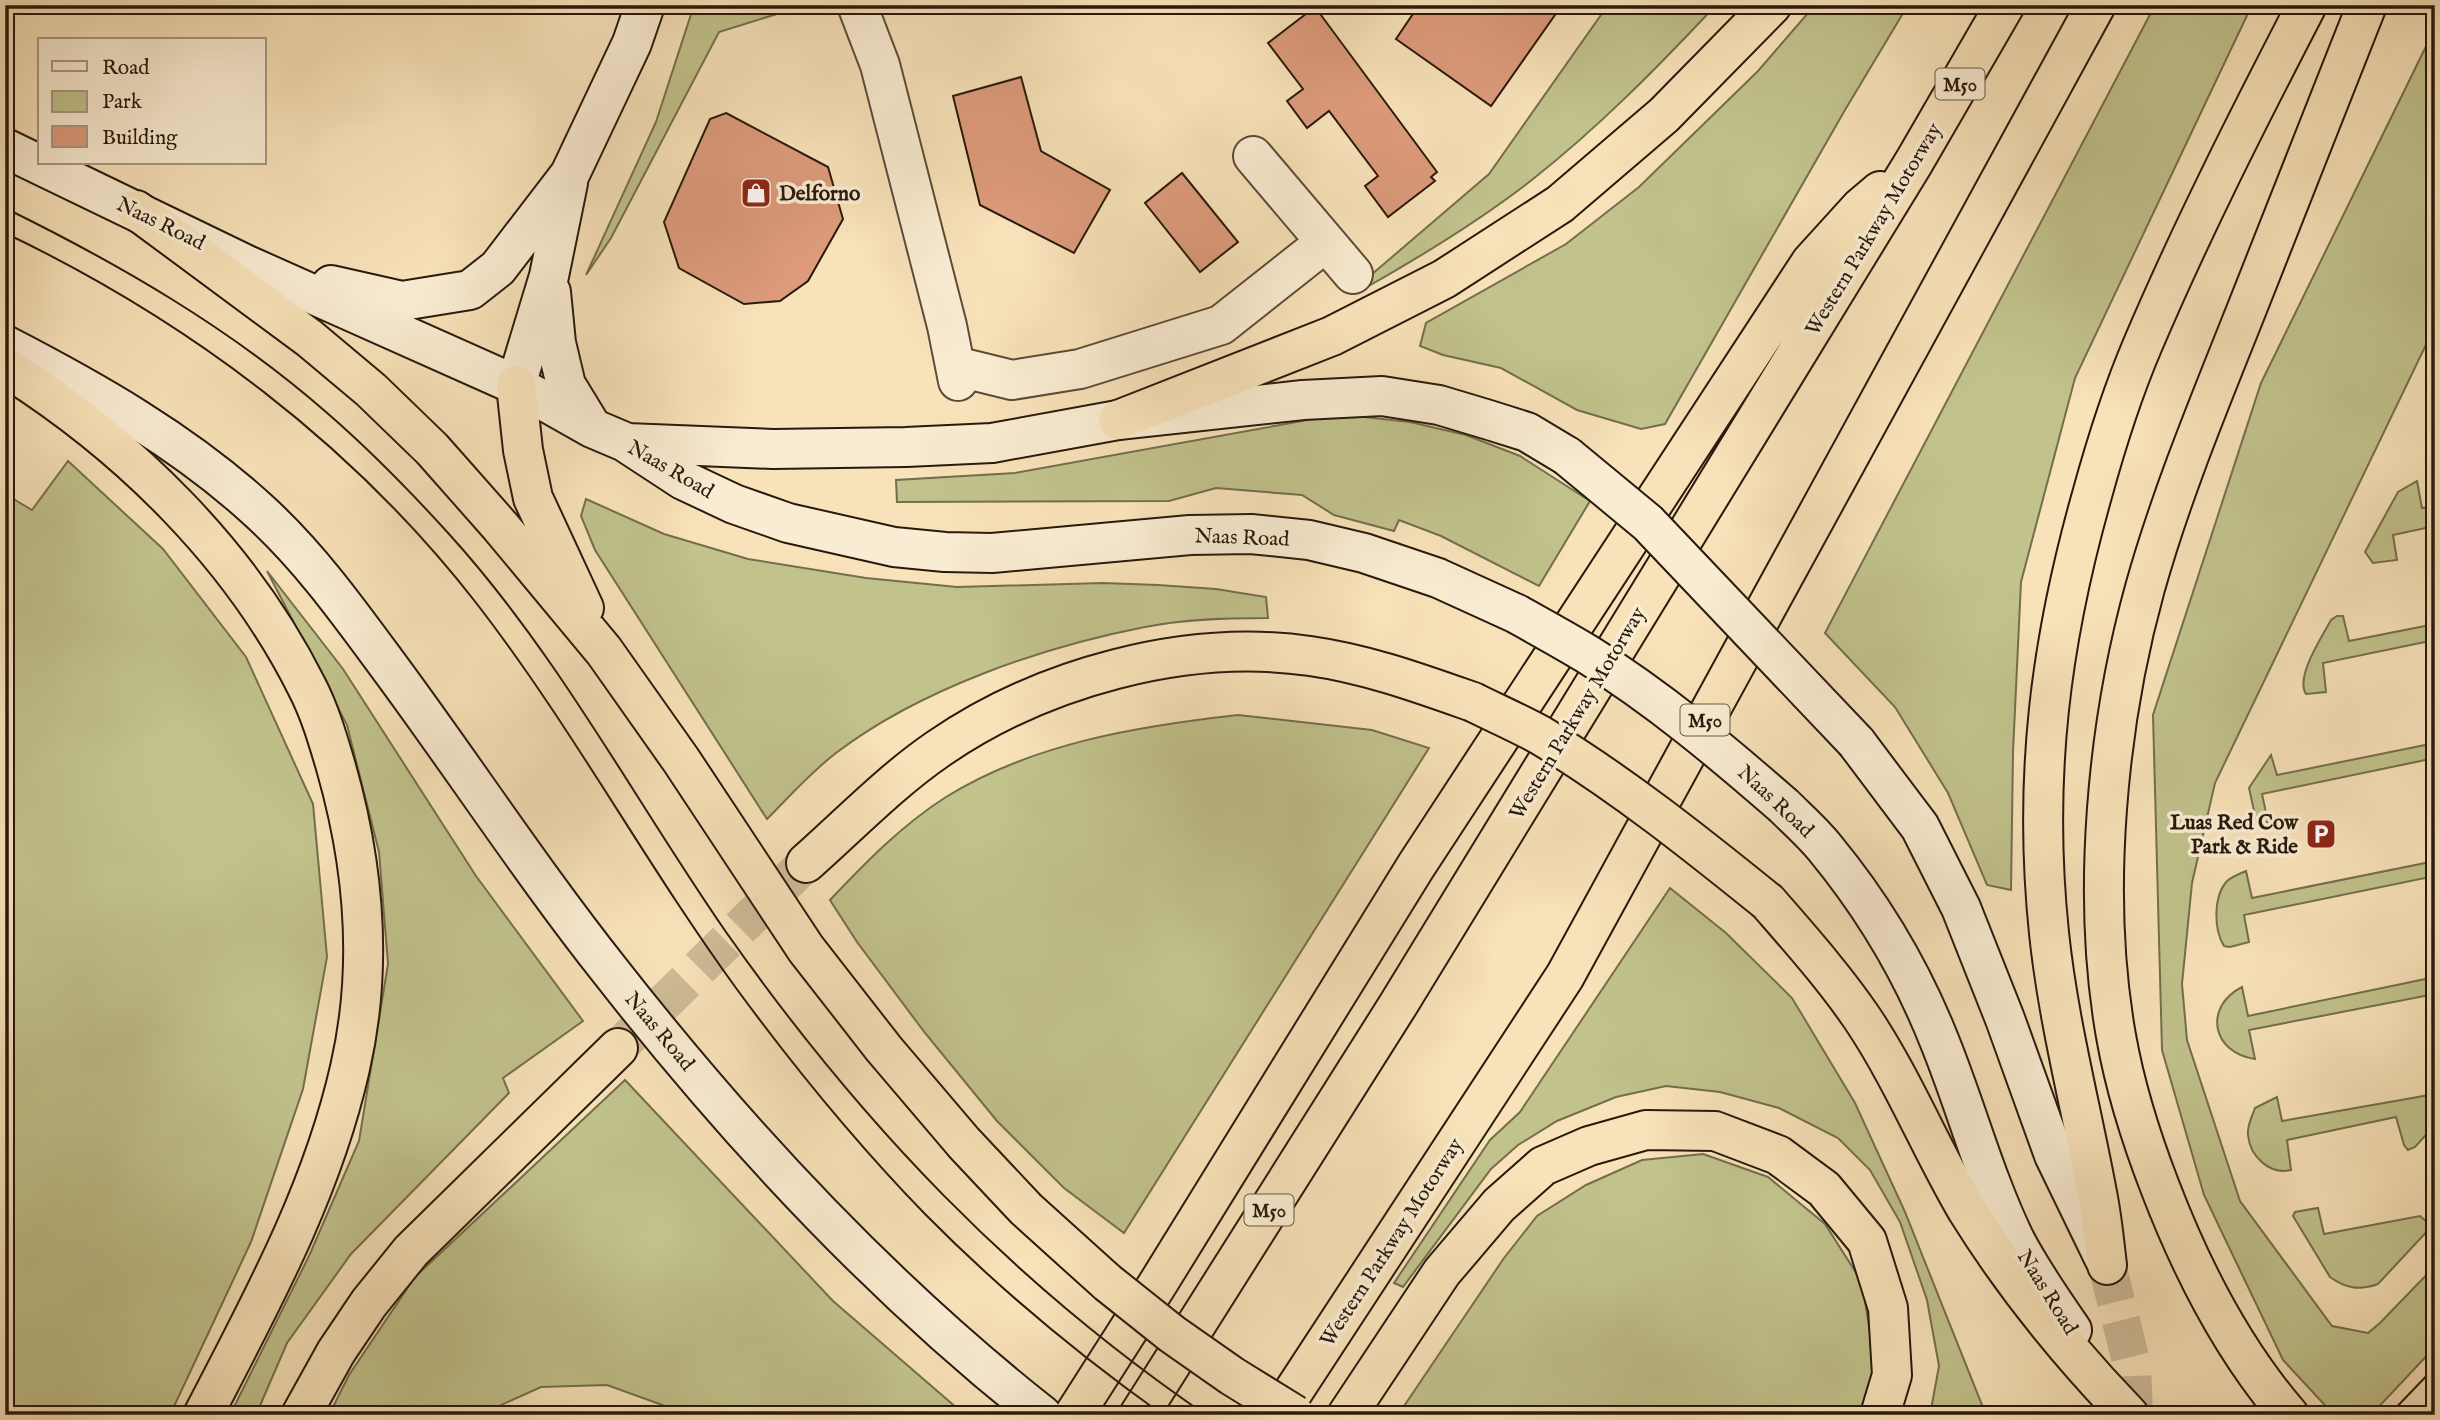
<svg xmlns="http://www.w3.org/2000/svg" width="2440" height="1420" font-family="'IM FELL English',serif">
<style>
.green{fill:#c1c28c;stroke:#746e4c;stroke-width:2}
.building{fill:#dd9b7c;stroke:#28190d;stroke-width:2}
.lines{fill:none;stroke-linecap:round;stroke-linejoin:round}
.secondary-tunnel{stroke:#ceba97;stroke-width:38;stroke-dasharray:38 19;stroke-linecap:butt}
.highway-tunnel{stroke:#ceba97;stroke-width:38;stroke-dasharray:38 19;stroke-linecap:butt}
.street-casing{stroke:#5c4b38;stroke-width:42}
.secondary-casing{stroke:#28190d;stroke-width:42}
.highway-casing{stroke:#28190d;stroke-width:42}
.street{stroke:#faecd2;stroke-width:38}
.secondary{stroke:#faecd2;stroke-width:38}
.highway{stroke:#f8e2b9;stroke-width:38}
.tram{stroke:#28190d;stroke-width:2}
.secondary-bridge-casing{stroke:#28190d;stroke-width:42;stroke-linecap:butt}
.highway-bridge-casing{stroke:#28190d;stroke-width:42;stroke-linecap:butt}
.secondary-bridge{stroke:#faecd2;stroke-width:38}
.highway-bridge{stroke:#f8e2b9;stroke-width:38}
.labels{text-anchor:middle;stroke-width:7;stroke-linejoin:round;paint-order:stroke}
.shield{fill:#faecd2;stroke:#675848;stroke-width:2}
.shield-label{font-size:19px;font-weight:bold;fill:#28190d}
.poi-label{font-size:21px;font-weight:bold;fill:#28190d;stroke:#faecd2;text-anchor:start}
.street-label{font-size:21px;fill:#28190d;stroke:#faecd2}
</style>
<rect width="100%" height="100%" fill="#f8e2b9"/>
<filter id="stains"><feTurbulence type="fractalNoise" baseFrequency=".00286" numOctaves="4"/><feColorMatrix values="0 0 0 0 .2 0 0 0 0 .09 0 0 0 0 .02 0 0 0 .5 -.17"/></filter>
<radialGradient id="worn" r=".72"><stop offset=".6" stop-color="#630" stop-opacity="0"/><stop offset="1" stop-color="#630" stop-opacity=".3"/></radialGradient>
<path class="green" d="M 694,5 L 806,5 L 719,32 L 611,238 L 586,275 L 656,122 Z
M 1608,5 L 1716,5 C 1659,66 1599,127 1533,179 C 1481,220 1425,254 1367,287 L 1364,281 L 1489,174 Z
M 1815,5 L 1908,5 L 1845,110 L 1665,424 L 1641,429 L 1577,410 L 1501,368 L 1443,355 L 1420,346 L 1426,323 L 1566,244 L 1639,187 L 1758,71 Z
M 2155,5 L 2252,5 L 2075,378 L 2021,582 L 2013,752 L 2011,890 L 1987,885 L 1948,793 L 1895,707 L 1825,633 Z
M 2435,28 L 2435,326 L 2215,783 L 2192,883 L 2182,984 L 2187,1040 L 2240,1201 L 2332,1326 L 2368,1333 L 2380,1323 L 2435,1266 L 2435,1347 L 2371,1415 L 2334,1415 L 2283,1360 L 2204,1195 L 2162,1050 L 2153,715 L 2261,383 Z
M 1324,417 L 1364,417 L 1410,422 L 1466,435 L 1520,456 L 1590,501 L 1539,586 L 1441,536 L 1399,520 L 1394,531 L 1334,515 L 1302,495 L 1216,488 L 1169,501 L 897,502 L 896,480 L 1015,473 Z
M 68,461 L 163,549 L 246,657 L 313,804 L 327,957 L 303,1089 L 251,1242 L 170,1415 L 5,1415 L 5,494 L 32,510 Z
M 2417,481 L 2422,508 L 2435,506 L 2435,526 L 2393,535 L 2397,560 L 2373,563 L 2365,552 L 2398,492 Z
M 586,499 L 664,534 L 748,559 L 866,578 L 957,587 L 1103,583 L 1158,585 L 1216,589 L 1266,597 L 1268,618 C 1227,618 1185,619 1145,627 C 1042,647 920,689 836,753 C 811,772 789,797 767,819 L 595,550 L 581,516 Z
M 267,571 L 343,669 L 476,876 L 583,1021 L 503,1078 L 509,1093 L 351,1254 L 287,1343 L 256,1415 L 230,1415 L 309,1256 L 359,1141 L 388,964 L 379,852 L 347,725 Z
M 2337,616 L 2343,616 L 2349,641 L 2435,624 L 2435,640 L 2323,663 L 2326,692 L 2306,694 C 2295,677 2322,637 2331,620 Z
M 1238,715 L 1372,730 L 1429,748 L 1124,1233 L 1064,1188 L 997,1121 L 925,1033 L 857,942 L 830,900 C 866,862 902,825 946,797 C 1033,743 1139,726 1238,715 Z
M 2435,743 L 2435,758 L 2262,794 L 2268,822 L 2257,824 L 2249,788 L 2271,755 L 2277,775 Z
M 2435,861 L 2435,876 L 2244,915 L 2249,942 L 2230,947 L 2224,946 C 2214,930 2213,898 2226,882 C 2231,877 2239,874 2246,871 L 2252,898 Z
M 1670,888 L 1726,933 L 1792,998 L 1855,1103 L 1905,1212 L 1986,1415 L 1930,1415 L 1939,1366 L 1927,1300 L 1900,1222 L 1870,1170 L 1838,1138 L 1779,1108 L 1720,1092 L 1666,1086 L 1616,1097 L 1557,1121 L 1518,1145 L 1491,1169 L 1403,1287 L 1394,1283 L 1490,1140 L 1520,1112 Z
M 2435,977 L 2435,994 L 2249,1030 L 2255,1059 C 2212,1053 2203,1007 2242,987 L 2248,1016 Z
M 625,1080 L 833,1301 L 965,1415 L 690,1415 L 607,1385 L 541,1387 L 479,1415 L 329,1415 L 349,1375 L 415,1277 Z
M 2435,1094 L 2435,1125 L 2415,1147 L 2408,1150 L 2404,1145 L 2396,1117 L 2287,1140 L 2291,1170 C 2270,1175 2250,1157 2248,1135 C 2247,1125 2252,1117 2255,1108 L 2277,1097 L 2282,1121 Z
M 1703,1154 L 1768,1177 L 1825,1224 L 1862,1282 L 1875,1365 L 1862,1415 L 1415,1415 L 1402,1409 L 1504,1258 L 1537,1216 L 1586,1185 L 1642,1160 Z
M 2318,1208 L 2324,1234 L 2420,1216 L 2432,1226 L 2378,1284 C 2359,1291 2345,1288 2330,1277 L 2293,1216 L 2295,1212 Z"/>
<path class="building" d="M 1419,5 L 1562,5 L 1491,106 L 1396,39 Z
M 1315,7 L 1437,172 L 1431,177 L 1435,181 L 1388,217 L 1365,186 L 1378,176 L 1329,111 L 1307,128 L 1287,101 L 1303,89 L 1268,43 Z
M 1021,77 L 1041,151 L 1110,190 L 1074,253 L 980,205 L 953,96 Z
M 726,113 L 828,167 L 843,219 L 808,281 L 780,301 L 744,304 L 679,268 L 664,222 L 710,119 Z
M 1182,173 L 1238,242 L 1200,272 L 1145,203 Z"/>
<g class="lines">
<path class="secondary-tunnel" d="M 2107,1265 L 2132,1365 L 2134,1415"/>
<path class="highway-tunnel" d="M 618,1048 L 806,863"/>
<g class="street-casing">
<path id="street" d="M 857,5 L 880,65 L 947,326 L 958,381
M 1253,156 L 1353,274
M 955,366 L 1012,380 L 1080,369 L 1221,325 L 1326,242"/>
</g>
<g class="secondary-casing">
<path id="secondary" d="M 5,148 L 247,265 L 516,385 L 592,428 L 625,442 L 683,480 L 734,504 L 788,523 L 894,547 L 945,552 L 992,553 L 1190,535 L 1251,534 L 1309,540 L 1364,553 L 1438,578 L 1517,614
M 331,285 L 402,301 L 470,290 L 498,268 L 570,174 L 632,43 L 645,5
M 551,292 L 556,343 L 566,385 L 591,426
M 5,345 C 94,391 184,442 258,510 C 310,557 351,615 393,672 C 466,771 534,875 611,972 C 737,1133 881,1288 1042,1415
M 516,385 L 549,276 L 568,183
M 627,443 L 773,449 L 906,447 L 992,443 L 1118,420 L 1303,400 L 1382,396 L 1439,405 L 1489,420 L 1527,432 L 1567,456
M 1856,742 L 1920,827 L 1961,908 L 2005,1019 L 2054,1155 L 2104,1258
M 1784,806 C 1798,820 1813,833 1825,848 C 1872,905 1912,972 1939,1040 C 1966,1106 1984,1176 2015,1240 C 2031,1271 2052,1301 2072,1330"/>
</g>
<g class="highway-casing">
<path id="highway" d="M 136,210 L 309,338 L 371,390 L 432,449 L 500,526 L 604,651 L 681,760 L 806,949 L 884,1049 L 964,1143 L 1026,1209 L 1108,1283
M 5,367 C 129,445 241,555 307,687 C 320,712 328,740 336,767 C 364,865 373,968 350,1068 C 322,1192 261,1303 203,1415
M 516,385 L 523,450 L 533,498 L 584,608
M 1118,420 L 1332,336 L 1444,279 L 1560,204 L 1664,115 L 1772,5
M 806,863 C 849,825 890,782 938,749 C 1041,678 1185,638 1310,656 C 1367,664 1419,683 1473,702
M 1768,902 C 1801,940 1834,977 1862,1018 C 1903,1079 1930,1147 1967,1210 C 2013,1284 2068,1352 2129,1415
M 2107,1265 C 2104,1241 2102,1217 2097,1193 C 2081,1107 2058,1020 2049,933 C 2033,779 2050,643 2092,495 C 2106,444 2122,393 2143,344 C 2192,229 2249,117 2307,5
M 301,1415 L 336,1352 L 369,1303 L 411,1251 L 618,1048
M 1074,1415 L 1157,1285 L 1416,866 L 1811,262 L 1860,208 L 1880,191
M 1139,1415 L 1398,1005 L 1914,162 L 2005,5
M 1278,1415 L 1565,976 L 2096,5
M 1347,1415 L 1442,1272 L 1499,1205 L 1543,1166 L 1589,1146 L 1646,1130 L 1715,1131 L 1778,1155 L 1824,1189 L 1867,1241 L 1888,1308 L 1892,1375 L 1880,1415
M 2289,1415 C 2232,1349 2191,1268 2160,1187 C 2141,1138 2125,1087 2116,1036 C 2091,895 2107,725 2145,588 C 2172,492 2211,399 2248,306 C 2288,206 2327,105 2367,5"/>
</g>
<use href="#street" class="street"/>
<use href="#secondary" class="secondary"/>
<use href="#highway" class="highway"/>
<path class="tram" d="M 5,208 C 119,264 230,328 326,412 C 370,450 410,491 449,534 C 558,654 634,799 726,932 C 861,1124 1012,1282 1206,1415
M 5,233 C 187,320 353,444 477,604 C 572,727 645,863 736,988 C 794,1067 857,1144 925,1214 C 998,1288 1079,1355 1163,1415
M 2389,1415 L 2435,1367
M 2421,1415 L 2435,1401"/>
<g class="secondary-bridge-casing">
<path id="secondary-bridge" d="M 1567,456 L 1648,523 L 1856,742
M 1517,614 C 1540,627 1564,640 1587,654 C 1658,698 1722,752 1784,806"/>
</g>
<g class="highway-bridge-casing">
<path id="highway-bridge" d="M 1473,702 C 1495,713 1518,723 1540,735 C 1621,784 1695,843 1768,902
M 1108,1283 L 1172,1334 L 1232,1376 L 1295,1415"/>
</g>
<use href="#secondary-bridge" class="secondary-bridge"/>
<use href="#highway-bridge" class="highway-bridge"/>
</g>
<defs>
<g id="shop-square" transform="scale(1.575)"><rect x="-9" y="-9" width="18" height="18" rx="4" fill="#8f2418" stroke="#faecd2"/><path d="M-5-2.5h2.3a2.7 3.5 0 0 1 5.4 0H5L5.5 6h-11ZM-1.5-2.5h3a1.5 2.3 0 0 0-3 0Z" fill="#fff"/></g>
<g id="parking-square" transform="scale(1.575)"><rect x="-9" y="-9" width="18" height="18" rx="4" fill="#8f2418" stroke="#faecd2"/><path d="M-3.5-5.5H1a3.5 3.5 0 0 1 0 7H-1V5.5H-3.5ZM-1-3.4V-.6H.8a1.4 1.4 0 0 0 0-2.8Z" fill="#fff"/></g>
</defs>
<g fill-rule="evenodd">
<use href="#shop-square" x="756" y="193"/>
<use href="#parking-square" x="2321" y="834"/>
</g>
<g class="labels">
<g class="shield">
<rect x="1935.5" y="68.5" width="49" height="31" rx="5"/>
<rect x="1680.5" y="704.5" width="49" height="31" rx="5"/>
<rect x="1244.5" y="1194.5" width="49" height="31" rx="5"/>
</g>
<g class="shield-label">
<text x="1960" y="91">M50</text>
<text x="1705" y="727">M50</text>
<text x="1269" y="1217">M50</text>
</g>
<g class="poi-label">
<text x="779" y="200">Delforno</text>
<text x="2298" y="829" text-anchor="end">Luas Red Cow<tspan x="2298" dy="24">Park &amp; Ride</tspan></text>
</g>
<g class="street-label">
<text transform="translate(161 223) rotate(26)" y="7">Naas Road</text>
<text transform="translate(1873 229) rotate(-59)" y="7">Western Parkway Motorway</text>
<text transform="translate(671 469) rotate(30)" y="7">Naas Road</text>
<text transform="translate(1242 537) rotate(2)" y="7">Naas Road</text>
<text transform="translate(1577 713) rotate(-59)" y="7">Western Parkway Motorway</text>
<text transform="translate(1776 801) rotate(43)" y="7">Naas Road</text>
<text transform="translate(660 1031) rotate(50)" y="7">Naas Road</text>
<text transform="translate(1391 1242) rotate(-57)" y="7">Western Parkway Motorway</text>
<text transform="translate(2048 1292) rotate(58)" y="7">Naas Road</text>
</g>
</g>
<rect width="2440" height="1420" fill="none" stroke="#f8e2b9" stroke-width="28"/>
<rect x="7" y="7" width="2426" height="1406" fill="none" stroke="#28190d" stroke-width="3.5"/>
<rect x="14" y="14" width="2412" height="1392" fill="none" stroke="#28190d" stroke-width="2"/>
<rect x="38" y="38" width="228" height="126" fill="#faecd2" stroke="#a69883" stroke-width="2"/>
<rect x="52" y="61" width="35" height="10" fill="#faecd2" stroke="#a69883" stroke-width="2"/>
<text x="102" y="74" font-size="21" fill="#28190d">Road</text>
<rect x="52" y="91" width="35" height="21" fill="#c1c28c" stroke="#a69883" stroke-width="2"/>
<text x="102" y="108" font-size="21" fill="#28190d">Park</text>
<rect x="52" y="126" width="35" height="21" fill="#dd9b7c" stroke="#a69883" stroke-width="2"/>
<text x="102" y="144" font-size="21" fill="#28190d">Building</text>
<rect width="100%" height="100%" filter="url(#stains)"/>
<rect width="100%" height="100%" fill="url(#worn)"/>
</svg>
